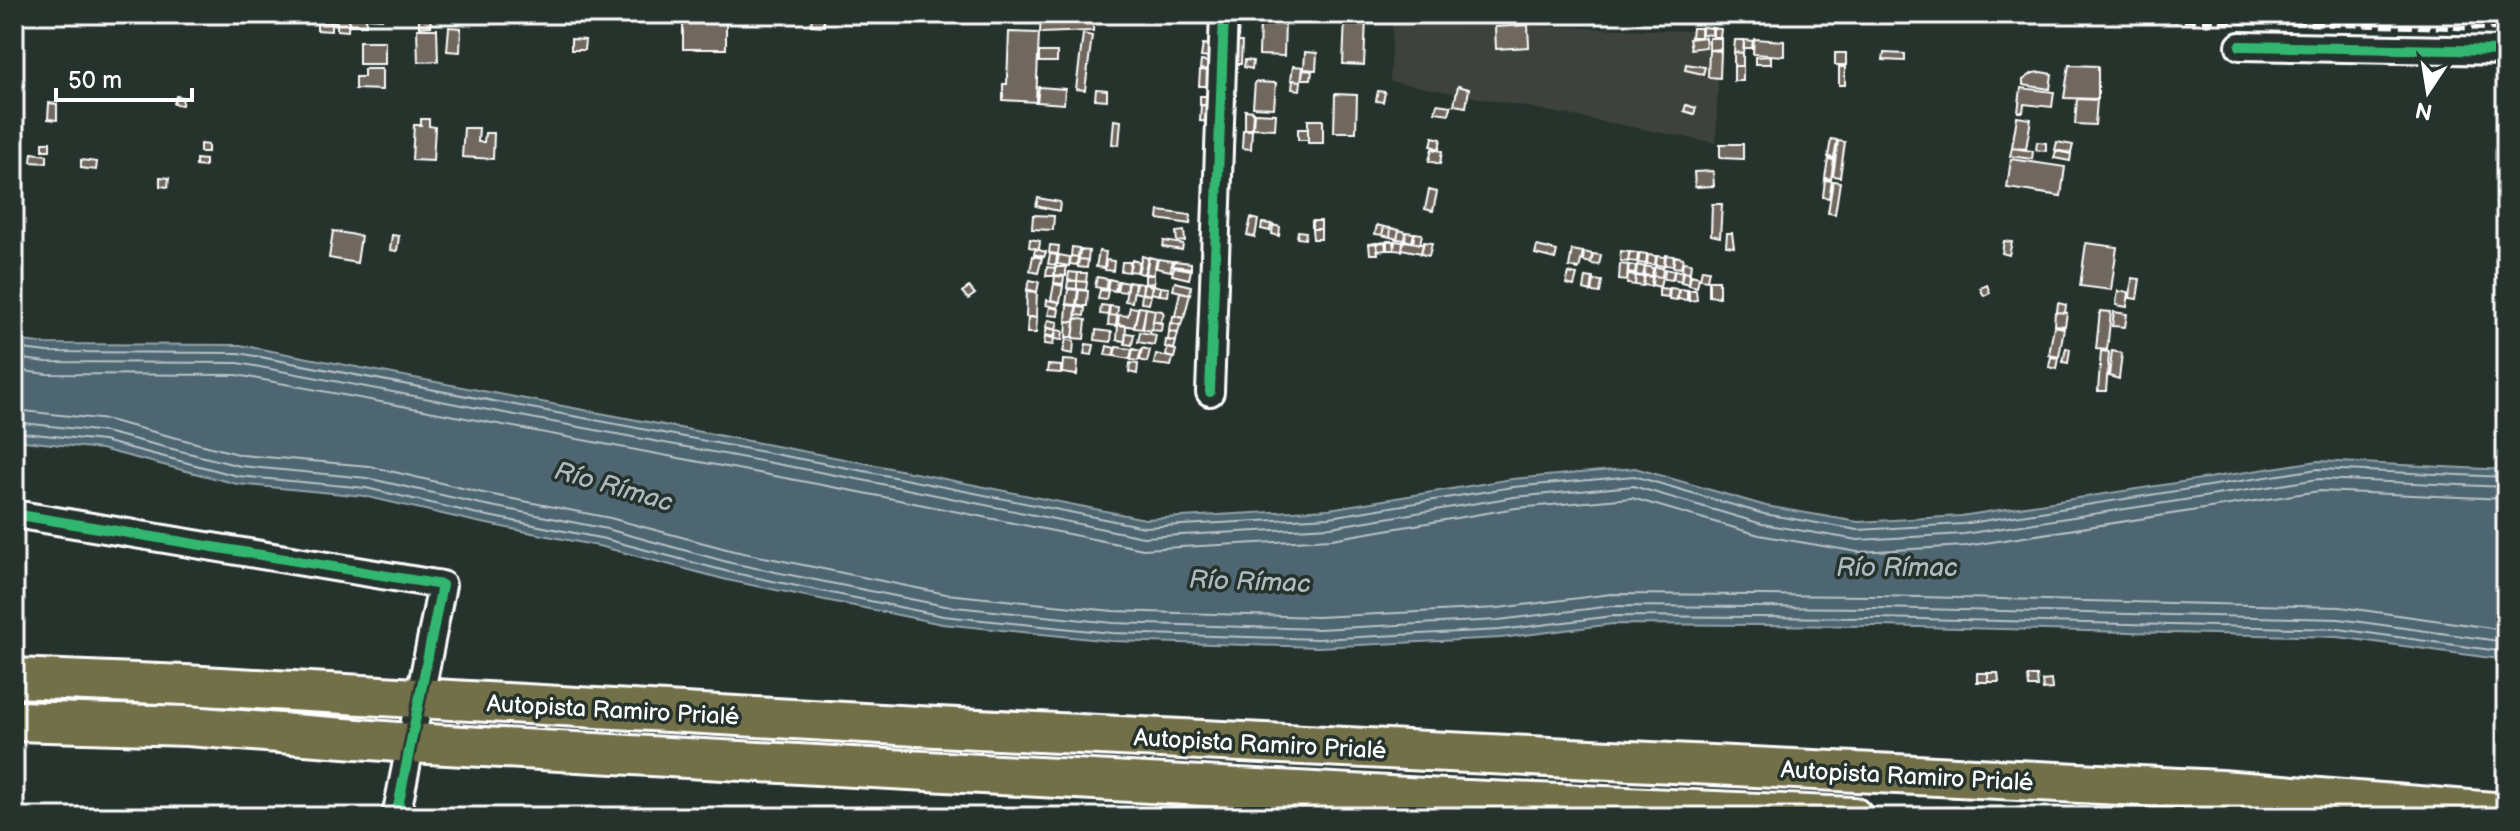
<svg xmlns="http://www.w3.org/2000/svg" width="2520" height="831" font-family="'Balsamiq Sans',sans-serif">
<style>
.built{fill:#3c433c}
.water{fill:#4e6672;stroke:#95a3aa;stroke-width:2}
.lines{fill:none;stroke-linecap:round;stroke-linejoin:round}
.shore{stroke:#b8c2c7;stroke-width:2}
.building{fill:#70685e;stroke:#fff;stroke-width:2}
.minor-casing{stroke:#fff;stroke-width:32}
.highway-casing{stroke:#fff;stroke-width:44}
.minor{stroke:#26332d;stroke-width:26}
.highway{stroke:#726f4a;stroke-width:38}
.rail{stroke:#fff;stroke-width:5;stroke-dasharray:12 6;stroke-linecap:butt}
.cycleway-casing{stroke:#26332d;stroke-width:15}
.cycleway{stroke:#33b770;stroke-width:10}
.labels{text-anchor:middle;stroke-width:7;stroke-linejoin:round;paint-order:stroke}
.street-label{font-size:24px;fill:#fff;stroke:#26332d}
.water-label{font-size:26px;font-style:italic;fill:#afbac0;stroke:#26332d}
</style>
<rect width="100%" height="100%" fill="#26332d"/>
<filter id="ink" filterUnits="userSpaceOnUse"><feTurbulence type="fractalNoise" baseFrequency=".0125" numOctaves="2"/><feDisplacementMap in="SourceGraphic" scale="16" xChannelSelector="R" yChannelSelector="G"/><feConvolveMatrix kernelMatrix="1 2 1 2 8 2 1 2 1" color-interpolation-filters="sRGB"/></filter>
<g filter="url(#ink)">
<path class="built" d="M 1393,22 L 1719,32 L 1716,143 L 1390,81 Z"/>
<path class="water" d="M 14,340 L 47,344 L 240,345 L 865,463 L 1145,519 L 1329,509 L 1512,479 L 1635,468 L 1766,506 L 1858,522 L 1961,516 L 2318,461 L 2506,470 L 2506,660 L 2338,637 L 1878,626 L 1613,624 L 1501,638 L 1318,647 L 1111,641 L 942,624 L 727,580 L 603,547 L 477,522 L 364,496 L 237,484 L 101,449 L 14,440 Z"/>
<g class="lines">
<path class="shore" d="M 14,348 L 47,352 L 239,353 L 864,471 L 1144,527 L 1330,517 L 1513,487 L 1634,476 L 1764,514 L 1858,530 L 1963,524 L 2318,469 L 2506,477
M 14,358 L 47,362 L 238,363 L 862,480 L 1143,537 L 1331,527 L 1514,497 L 1633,486 L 1762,524 L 1858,540 L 1964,534 L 2319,479 L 2506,487
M 14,370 L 47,374 L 237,375 L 859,492 L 1143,549 L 1332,539 L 1516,508 L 1632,498 L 1759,535 L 1858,552 L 1966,546 L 2319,491 L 2506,499
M 14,410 L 108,420 L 242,455 L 369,466 L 483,493 L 610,518 L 734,551 L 946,594 L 1113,611 L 1318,617 L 1498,608 L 1611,594 L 1878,596 L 2340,607 L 2506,630
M 14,422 L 105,432 L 240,466 L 367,478 L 481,504 L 607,529 L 731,563 L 945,606 L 1113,623 L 1318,629 L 1499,620 L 1612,606 L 1878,608 L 2339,619 L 2506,642
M 14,432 L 103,441 L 238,476 L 366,488 L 478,514 L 605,539 L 729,572 L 943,616 L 1112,633 L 1318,639 L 1500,630 L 1613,616 L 1878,618 L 2339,629 L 2506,652"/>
</g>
<path class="building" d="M 308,14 L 349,15 L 348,31 L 337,30 L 337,22 L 308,20 Z
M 350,14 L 366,14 L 366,25 L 349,25 Z
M 368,14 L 383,14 L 382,19 L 367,18 Z
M 1041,14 L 1094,14 L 1093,31 L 1040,33 Z
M 683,15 L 726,15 L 726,49 L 683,49 Z
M 419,16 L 430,16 L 431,26 L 419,27 Z
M 812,17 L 824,18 L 824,26 L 811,25 Z
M 1345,18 L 1366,19 L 1364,65 L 1343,64 Z
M 1260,21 L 1285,21 L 1284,56 L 1259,55 Z
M 317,22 L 331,22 L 331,31 L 317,30 Z
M 1528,25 L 1529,47 L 1496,49 L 1495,27 Z
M 449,27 L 461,28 L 460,52 L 447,51 Z
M 1702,27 L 1712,28 L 1712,35 L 1702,34 Z
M 1692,28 L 1701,28 L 1701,37 L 1691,37 Z
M 1713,28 L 1721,29 L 1720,37 L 1713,37 Z
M 417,29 L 437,29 L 438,61 L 418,62 Z
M 1009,32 L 1039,33 L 1036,102 L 1003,100 L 1003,84 L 1007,84 Z
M 1083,34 L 1092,36 L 1085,90 L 1076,89 Z
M 1705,37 L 1706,47 L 1691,49 L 1689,39 Z
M 1709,38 L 1721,38 L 1721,49 L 1709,50 Z
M 571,39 L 585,40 L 584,50 L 571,50 Z
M 1754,39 L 1784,41 L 1784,56 L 1753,54 Z
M 1735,40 L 1744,40 L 1743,53 L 1734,52 Z
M 1744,40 L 1753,41 L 1752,48 L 1744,48 Z
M 359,41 L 385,41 L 385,64 L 359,64 Z
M 1236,42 L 1242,42 L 1241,64 L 1234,64 Z
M 1203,44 L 1212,45 L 1211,58 L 1201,57 Z
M 1709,50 L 1721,51 L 1720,78 L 1708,77 Z
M 1039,52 L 1057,52 L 1057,62 L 1039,62 Z
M 1305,52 L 1317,53 L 1316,70 L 1304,69 Z
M 1734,52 L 1743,53 L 1743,66 L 1734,66 Z
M 1835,53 L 1846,53 L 1846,65 L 1835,65 Z
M 1884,53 L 1905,54 L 1905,61 L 1883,60 Z
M 1771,56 L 1771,64 L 1755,64 L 1755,57 Z
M 1245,60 L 1253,61 L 1252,69 L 1244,67 Z
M 1201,61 L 1209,62 L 1208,70 L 1200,69 Z
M 1686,64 L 1705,67 L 1703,74 L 1685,70 Z
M 2069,65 L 2098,66 L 2098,99 L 2064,98 Z
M 1293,66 L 1303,67 L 1301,81 L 1291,80 Z
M 1734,66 L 1743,66 L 1743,81 L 1734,81 Z
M 1839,67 L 1845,67 L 1845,85 L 1839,85 Z
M 364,69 L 382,69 L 382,90 L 355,89 L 355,77 L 364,77 Z
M 1200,70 L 1210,71 L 1209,86 L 1199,86 Z
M 1303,70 L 1312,71 L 1311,79 L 1302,79 Z
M 2041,72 L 2052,74 L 2050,89 L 2023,85 L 2023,80 L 2033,73 Z
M 1293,80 L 1301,81 L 1300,90 L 1292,89 Z
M 1255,82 L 1276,83 L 1274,108 L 1253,107 Z
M 1458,86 L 1469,89 L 1466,107 L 1454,105 Z
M 1039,87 L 1065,89 L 1064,104 L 1037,102 Z
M 2021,88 L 2054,92 L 2052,107 L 2024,104 L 2023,112 L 2018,112 Z
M 1096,89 L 1107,90 L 1107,100 L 1095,99 Z
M 1378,91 L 1385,92 L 1383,102 L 1376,101 Z
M 1335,94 L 1357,95 L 1356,132 L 1334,132 Z
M 176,96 L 183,97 L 182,105 L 174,104 Z
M 1200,96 L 1210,96 L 1210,105 L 1200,105 Z
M 2077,99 L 2097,100 L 2095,125 L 2075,124 Z
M 49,103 L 57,104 L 57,120 L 48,119 Z
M 1437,104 L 1451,106 L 1449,114 L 1435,112 Z
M 1201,105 L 1210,106 L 1213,122 L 1200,121 Z
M 1686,105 L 1696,108 L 1694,114 L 1684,111 Z
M 1245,110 L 1253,111 L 1252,129 L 1245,129 Z
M 1254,113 L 1276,114 L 1275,129 L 1253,128 Z
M 2017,117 L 2031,119 L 2026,149 L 2012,147 Z
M 421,119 L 429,119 L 429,126 L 435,127 L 433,161 L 412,160 L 414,125 L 421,125 Z
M 1114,120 L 1121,121 L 1119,145 L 1112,144 Z
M 1308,120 L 1323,120 L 1323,143 L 1308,143 Z
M 464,128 L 479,128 L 478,142 L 484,142 L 485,133 L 494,133 L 493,159 L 462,157 Z
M 1298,129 L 1308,129 L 1308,140 L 1298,140 Z
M 1243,130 L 1252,130 L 1251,149 L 1242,148 Z
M 1433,137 L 1441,139 L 1439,149 L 1431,146 Z
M 1831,139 L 1837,140 L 1834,158 L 1828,157 Z
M 1838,141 L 1845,142 L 1840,177 L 1833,176 Z
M 43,142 L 50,142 L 50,150 L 43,150 Z
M 2037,142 L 2046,143 L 2046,151 L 2036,150 Z
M 2057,142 L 2073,145 L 2071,153 L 2055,150 Z
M 200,144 L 208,145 L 208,152 L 200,152 Z
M 1720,144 L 1743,144 L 1743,159 L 1720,158 Z
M 2012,148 L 2033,151 L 2032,159 L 2010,156 Z
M 1432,149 L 1442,151 L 1440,164 L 1429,161 Z
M 2056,151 L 2071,154 L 2070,161 L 2054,158 Z
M 32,153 L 47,155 L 47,163 L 31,162 Z
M 196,159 L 205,160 L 205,167 L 196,166 Z
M 1828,159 L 1834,160 L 1831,179 L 1825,178 Z
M 2011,159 L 2065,167 L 2061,196 L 2007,188 Z
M 81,160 L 97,162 L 96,170 L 81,168 Z
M 1713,171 L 1714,186 L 1695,187 L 1694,172 Z
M 160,177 L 169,178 L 168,187 L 160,186 Z
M 1825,180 L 1832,181 L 1829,198 L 1823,197 Z
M 1833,181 L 1840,182 L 1835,214 L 1828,213 Z
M 1429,190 L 1437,192 L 1433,211 L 1425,209 Z
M 1038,198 L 1060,202 L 1059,211 L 1036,206 Z
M 1712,204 L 1722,204 L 1720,237 L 1711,235 Z
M 1159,211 L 1191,215 L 1190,224 L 1158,219 Z
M 1033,215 L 1054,216 L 1053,230 L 1032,229 Z
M 1251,218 L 1258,220 L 1255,237 L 1247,235 Z
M 1312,221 L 1321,221 L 1321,229 L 1312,229 Z
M 1262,223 L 1271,224 L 1270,231 L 1261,229 Z
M 1273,225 L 1280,227 L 1279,236 L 1272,234 Z
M 1377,225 L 1384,227 L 1382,235 L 1375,234 Z
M 1384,227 L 1391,228 L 1390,237 L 1382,235 Z
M 1391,228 L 1399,230 L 1397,239 L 1390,237 Z
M 1312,229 L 1321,229 L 1321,239 L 1313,239 Z
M 1399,230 L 1406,232 L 1405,240 L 1397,239 Z
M 333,231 L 361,236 L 357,263 L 329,258 Z
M 1184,231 L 1185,241 L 1177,242 L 1176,232 Z
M 1298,231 L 1306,232 L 1305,239 L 1297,238 Z
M 1406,232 L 1414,233 L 1412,242 L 1405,240 Z
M 1415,233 L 1422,234 L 1420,244 L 1413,242 Z
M 1727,233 L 1732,233 L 1734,247 L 1726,246 Z
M 392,235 L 399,236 L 397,251 L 390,250 Z
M 1030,239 L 1040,241 L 1039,249 L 1029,247 Z
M 1164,241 L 1183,244 L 1182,250 L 1163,247 Z
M 1387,241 L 1393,241 L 1394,250 L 1387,250 Z
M 1395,241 L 1403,242 L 1402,251 L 1394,250 Z
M 1404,241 L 1423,244 L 1421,253 L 1402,249 Z
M 2004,241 L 2012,242 L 2009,255 L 2002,253 Z
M 1385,242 L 1386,250 L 1378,251 L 1377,243 Z
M 1424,242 L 1432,243 L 1429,256 L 1421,254 Z
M 1376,243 L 1378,254 L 1370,254 L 1369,244 Z
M 2086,243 L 2117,247 L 2111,290 L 2080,286 Z
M 1050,245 L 1059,246 L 1058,254 L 1049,253 Z
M 1537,246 L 1557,251 L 1555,259 L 1535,254 Z
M 1072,247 L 1079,248 L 1078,257 L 1071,256 Z
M 1035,249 L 1046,252 L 1044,257 L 1034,254 Z
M 1080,250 L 1089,251 L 1088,260 L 1079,259 Z
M 1572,250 L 1583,252 L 1579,269 L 1569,267 Z
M 1099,251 L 1106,252 L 1104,268 L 1096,267 Z
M 1621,251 L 1629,252 L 1628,262 L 1620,261 Z
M 1584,252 L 1592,254 L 1591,263 L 1583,261 Z
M 1630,252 L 1638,253 L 1637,262 L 1628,261 Z
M 1640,253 L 1647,254 L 1646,264 L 1638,263 Z
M 1050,254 L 1057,255 L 1056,265 L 1048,264 Z
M 1593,254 L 1601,255 L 1599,265 L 1591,264 Z
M 1059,255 L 1070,257 L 1069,266 L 1057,264 Z
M 1648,255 L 1656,256 L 1655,265 L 1647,264 Z
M 1666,255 L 1674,256 L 1673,266 L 1665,265 Z
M 1033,256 L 1042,258 L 1038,273 L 1030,271 Z
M 1071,256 L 1078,257 L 1077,265 L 1070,264 Z
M 1142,256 L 1148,258 L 1144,274 L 1138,273 Z
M 1657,256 L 1665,257 L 1664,266 L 1656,265 Z
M 1675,256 L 1683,258 L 1681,268 L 1673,267 Z
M 1149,257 L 1157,259 L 1153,275 L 1146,273 Z
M 1079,259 L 1088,260 L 1087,268 L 1078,267 Z
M 1158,259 L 1172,261 L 1171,271 L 1156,268 Z
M 1106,260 L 1114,261 L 1113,271 L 1105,270 Z
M 1132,260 L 1139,262 L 1137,272 L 1129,271 Z
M 1174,261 L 1191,263 L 1191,268 L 1173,266 Z
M 1122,262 L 1130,262 L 1129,272 L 1121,271 Z
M 1683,262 L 1691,263 L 1690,272 L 1682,271 Z
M 1620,264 L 1628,265 L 1627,281 L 1619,280 Z
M 1629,265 L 1636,266 L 1635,274 L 1628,273 Z
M 1637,265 L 1645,267 L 1643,276 L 1636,275 Z
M 1645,266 L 1653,268 L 1652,276 L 1644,275 Z
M 1047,267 L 1055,268 L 1054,276 L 1046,276 Z
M 1055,267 L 1066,267 L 1066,276 L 1055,275 Z
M 1174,267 L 1191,270 L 1189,279 L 1172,275 Z
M 1655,267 L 1663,268 L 1662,277 L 1653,276 Z
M 1665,269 L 1674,271 L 1672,280 L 1664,279 Z
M 1702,269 L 1709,270 L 1707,280 L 1700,279 Z
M 1675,270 L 1682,272 L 1681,281 L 1673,279 Z
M 1069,272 L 1078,273 L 1077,281 L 1068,280 Z
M 1683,272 L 1690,273 L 1689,284 L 1681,282 Z
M 1078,273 L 1087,273 L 1086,282 L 1077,281 Z
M 1569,273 L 1577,275 L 1574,286 L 1566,284 Z
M 1145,275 L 1154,275 L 1154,283 L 1145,284 Z
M 1628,275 L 1636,276 L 1635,285 L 1627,284 Z
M 1691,275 L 1699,277 L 1697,287 L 1689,285 Z
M 1055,276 L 1064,277 L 1063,284 L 1054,283 Z
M 1636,276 L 1644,277 L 1643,286 L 1635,285 Z
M 1645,276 L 1652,277 L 1651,286 L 1643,285 Z
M 1653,276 L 1662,277 L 1660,287 L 1652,285 Z
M 1097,277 L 1108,279 L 1106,289 L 1095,287 Z
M 1586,277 L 1593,278 L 1591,292 L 1584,290 Z
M 2132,278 L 2140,279 L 2137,299 L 2130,298 Z
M 1109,279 L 1117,281 L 1115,291 L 1107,289 Z
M 1030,280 L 1039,282 L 1037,292 L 1027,289 Z
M 1594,280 L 1602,281 L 1600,293 L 1592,292 Z
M 1709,280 L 1719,280 L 1719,297 L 1709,296 Z
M 1068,281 L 1077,281 L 1077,289 L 1067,288 Z
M 1077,281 L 1087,282 L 1086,290 L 1077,289 Z
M 1119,281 L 1127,283 L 1126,292 L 1117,291 Z
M 1128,282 L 1135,283 L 1132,302 L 1125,301 Z
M 1175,282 L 1191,286 L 1190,294 L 1173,290 Z
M 1136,283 L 1143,284 L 1142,294 L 1134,292 Z
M 1054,284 L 1063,286 L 1060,302 L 1051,300 Z
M 1144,284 L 1152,286 L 1150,295 L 1142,293 Z
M 1153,285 L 1161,287 L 1159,295 L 1151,293 Z
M 1987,285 L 1990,293 L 1984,296 L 1980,288 Z
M 969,287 L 975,294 L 968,299 L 962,292 Z
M 1161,287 L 1169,288 L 1168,296 L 1160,295 Z
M 1659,288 L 1669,289 L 1668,297 L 1659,296 Z
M 1670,288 L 1678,289 L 1677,300 L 1669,299 Z
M 1068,289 L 1078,290 L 1076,305 L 1066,304 Z
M 1679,289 L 1687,290 L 1687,300 L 1678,299 Z
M 1079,290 L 1088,291 L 1087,306 L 1077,306 Z
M 1100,290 L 1108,291 L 1106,300 L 1098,299 Z
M 1689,290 L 1696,290 L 1697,300 L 1689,301 Z
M 1027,291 L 1037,292 L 1036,317 L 1026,317 Z
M 2118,291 L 2129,293 L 2127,307 L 2116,305 Z
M 1180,292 L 1190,294 L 1184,318 L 1175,316 Z
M 1142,294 L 1151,295 L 1149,304 L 1141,303 Z
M 1047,300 L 1059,302 L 1058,308 L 1046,305 Z
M 2058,303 L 2066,305 L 2065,313 L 2057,312 Z
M 1067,305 L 1076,306 L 1075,322 L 1066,321 Z
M 1101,305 L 1109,306 L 1108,315 L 1100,314 Z
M 1110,306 L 1118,307 L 1117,316 L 1109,315 Z
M 1050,307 L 1059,309 L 1058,316 L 1048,315 Z
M 1077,307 L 1085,308 L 1084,316 L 1076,315 Z
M 1130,307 L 1138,308 L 1134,327 L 1118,324 L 1119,315 L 1128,316 Z
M 1139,307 L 1146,308 L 1142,329 L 1134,328 Z
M 1146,308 L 1155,310 L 1151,331 L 1143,329 Z
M 1155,310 L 1162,311 L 1164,314 L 1160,323 L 1153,321 Z
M 2100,311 L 2111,312 L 2107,350 L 2096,349 Z
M 2055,312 L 2067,313 L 2065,326 L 2054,325 Z
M 2114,312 L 2127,314 L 2125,327 L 2112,326 Z
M 1109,315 L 1117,316 L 1116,326 L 1108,325 Z
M 1173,316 L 1183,318 L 1181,325 L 1172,323 Z
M 1028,317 L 1037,318 L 1036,333 L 1027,333 Z
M 1076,318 L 1086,320 L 1084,339 L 1073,338 Z
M 1048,320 L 1058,322 L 1056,330 L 1046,327 Z
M 1067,321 L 1075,322 L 1073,337 L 1066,337 Z
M 1153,321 L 1162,323 L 1161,331 L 1152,330 Z
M 1170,323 L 1180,325 L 1178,333 L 1169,331 Z
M 1118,325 L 1126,326 L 1125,341 L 1117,340 Z
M 2054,326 L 2064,328 L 2059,357 L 2049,355 Z
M 1047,328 L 1056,330 L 1054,337 L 1045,335 Z
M 1056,330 L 1063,331 L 1062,340 L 1055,339 Z
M 1096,330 L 1112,332 L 1111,342 L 1095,340 Z
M 1140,332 L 1156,335 L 1154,345 L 1138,342 Z
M 1169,332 L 1178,333 L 1176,341 L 1168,340 Z
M 1126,333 L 1134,334 L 1132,345 L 1125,344 Z
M 1045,337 L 1054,338 L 1053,345 L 1044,344 Z
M 1066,339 L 1074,341 L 1073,354 L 1063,352 Z
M 1166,340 L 1176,342 L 1174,349 L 1165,347 Z
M 1086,344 L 1094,345 L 1092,355 L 1084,354 Z
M 1107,346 L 1115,348 L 1113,356 L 1105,355 Z
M 1116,347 L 1132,349 L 1130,359 L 1114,356 Z
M 1142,348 L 1150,350 L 1147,362 L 1140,360 Z
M 1167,348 L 1176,350 L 1174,358 L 1166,356 Z
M 2066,348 L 2070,349 L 2068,363 L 2063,362 Z
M 1133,349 L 1141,351 L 1138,361 L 1131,360 Z
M 2101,351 L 2109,352 L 2106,391 L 2098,391 Z
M 2112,351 L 2122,353 L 2119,379 L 2109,376 Z
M 1156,354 L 1173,358 L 1171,366 L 1154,364 Z
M 2051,357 L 2059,358 L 2057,369 L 2049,367 Z
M 1063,360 L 1078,361 L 1077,375 L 1062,373 Z
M 1130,363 L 1138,364 L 1137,374 L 1129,372 Z
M 1048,365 L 1061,366 L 1061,373 L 1047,372 Z
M 1977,673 L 1988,673 L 1988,682 L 1977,682 Z
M 1988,673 L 1998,673 L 1999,682 L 1988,682 Z
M 2028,676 L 2037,676 L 2038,687 L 2029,687 Z
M 2051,680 L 2052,689 L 2043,690 L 2042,681 Z"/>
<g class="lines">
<g class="minor-casing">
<path id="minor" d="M 2240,46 L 2506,51
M 1210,392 L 1224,14
M 14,514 L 442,585 L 396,817"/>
</g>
<g class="highway-casing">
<path id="highway" d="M 14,678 L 185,685 L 917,726 L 2221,790 L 2506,813
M 14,721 L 188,726 L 410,743 L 1444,799 L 1853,817"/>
</g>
<use href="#minor" class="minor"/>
<use href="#highway" class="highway"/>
<path class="rail" d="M 1950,14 L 2506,29"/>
<g class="cycleway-casing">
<path id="cycleway" d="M 2240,46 L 2506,51
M 1210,392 L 1224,14
M 14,514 L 442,585 L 396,817"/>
</g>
<use href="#cycleway" class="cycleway"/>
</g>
</g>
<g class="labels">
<g class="street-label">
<text transform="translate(613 710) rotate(3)" y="8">Autopista Ramiro Prialé</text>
<text transform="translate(1260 744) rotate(3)" y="8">Autopista Ramiro Prialé</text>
<text transform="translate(1907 776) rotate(3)" y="8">Autopista Ramiro Prialé</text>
</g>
<g class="water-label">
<text transform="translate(614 486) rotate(16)" y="9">Río Rímac</text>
<text x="1897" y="576">Río Rímac</text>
<text transform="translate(1250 581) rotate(2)" y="9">Río Rímac</text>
</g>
</g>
<rect width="2520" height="831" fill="none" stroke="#26332d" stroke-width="48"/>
<rect x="24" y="24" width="2472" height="783" fill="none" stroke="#fff" stroke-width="3" filter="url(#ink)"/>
<g transform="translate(2428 92) rotate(192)" stroke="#26332d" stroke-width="6" paint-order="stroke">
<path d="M0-6L14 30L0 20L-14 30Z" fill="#ffffff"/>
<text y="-12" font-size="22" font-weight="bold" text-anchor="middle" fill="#ffffff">N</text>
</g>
<path d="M56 88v12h136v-12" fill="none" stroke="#ffffff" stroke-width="4"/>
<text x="68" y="88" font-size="24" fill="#ffffff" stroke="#26332d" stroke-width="6" paint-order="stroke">50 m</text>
</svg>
